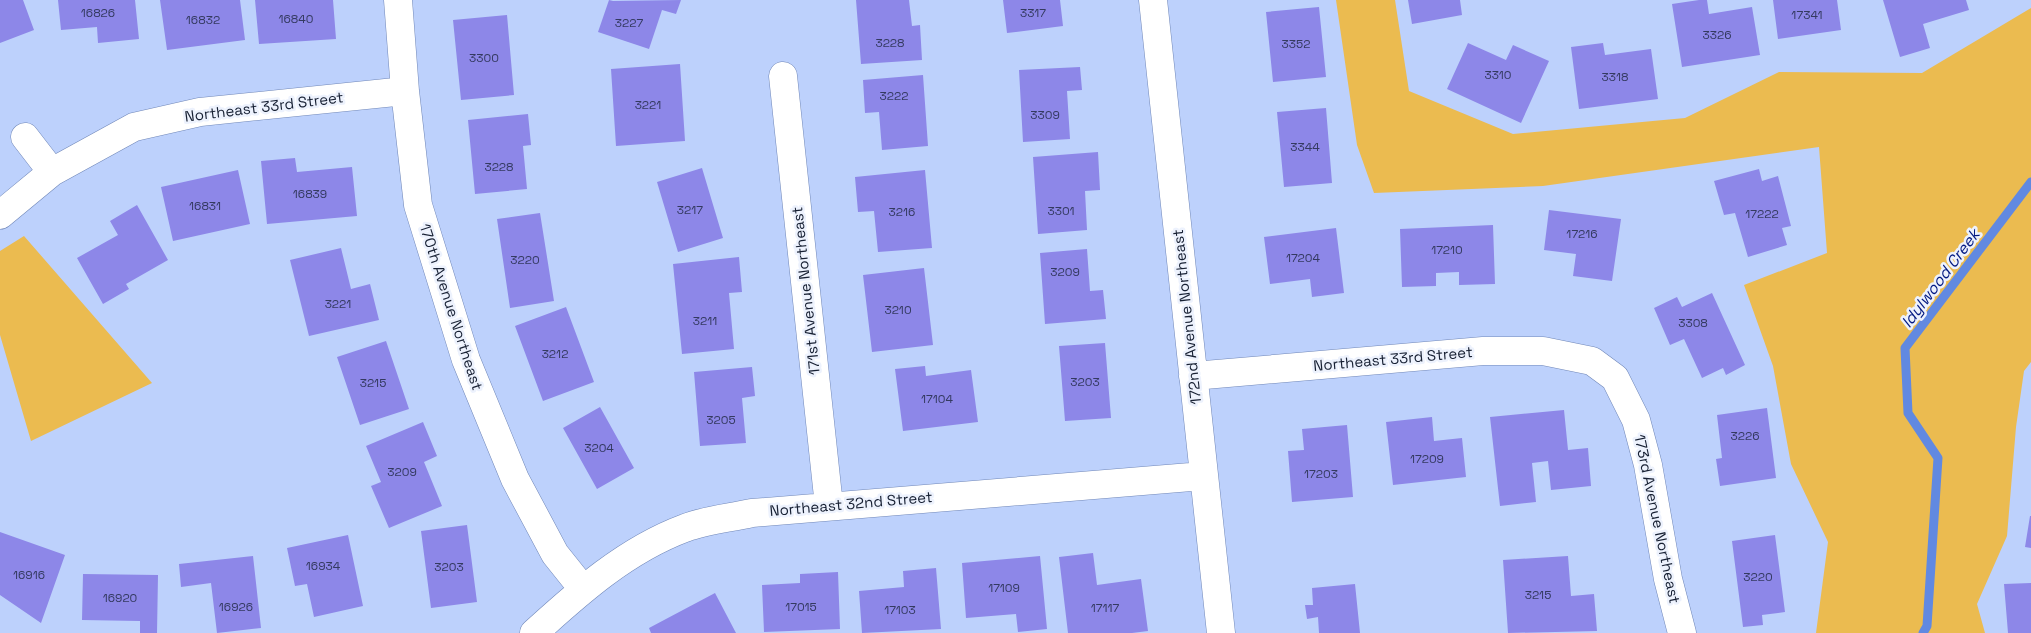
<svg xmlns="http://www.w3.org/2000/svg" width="2031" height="633" font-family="'Space Grotesk',sans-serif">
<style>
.green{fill:#ebbb50}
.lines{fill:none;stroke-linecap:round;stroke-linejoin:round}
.stream{stroke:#6189e1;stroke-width:9}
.building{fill:#8d87e8}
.minor-casing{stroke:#7087b8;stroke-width:29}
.minor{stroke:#fff;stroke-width:28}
.labels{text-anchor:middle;stroke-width:5;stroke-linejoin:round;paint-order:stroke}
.number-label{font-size:12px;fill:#343a60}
.street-label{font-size:15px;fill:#172033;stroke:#edf2fd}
.water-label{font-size:16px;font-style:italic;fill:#031981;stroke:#edf2fd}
</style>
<rect width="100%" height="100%" fill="#bdd1fc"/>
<path class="green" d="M 1336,0 L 1395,0 L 1409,91 L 1513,134 L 1685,118 L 1779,72 L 1922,73 L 2031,8 L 2031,362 L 2024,371 L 2016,427 L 2007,536 L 1977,604 L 1985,633 L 1816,633 L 1828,542 L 1791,464 L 1773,366 L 1744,285 L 1827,253 L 1819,147 L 1543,186 L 1374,193 L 1357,145 Z
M 24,236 L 152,383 L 31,441 L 0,335 L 0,251 Z"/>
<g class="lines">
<path class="stream" d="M 1923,633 L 1927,626 L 1938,458 L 1908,413 L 1905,348 L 2031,182"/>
</g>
<path class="building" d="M 0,0 L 23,0 L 34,30 L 0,43 Z
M 58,0 L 135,0 L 139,39 L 98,43 L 97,27 L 61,30 Z
M 160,0 L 240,0 L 245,40 L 167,50 Z
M 255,0 L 333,0 L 336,39 L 259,44 Z
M 609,0 L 613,1 L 681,0 L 676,14 L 662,10 L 649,49 L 598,32 Z
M 856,0 L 909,0 L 912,26 L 920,25 L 922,60 L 861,64 Z
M 1003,0 L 1060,0 L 1063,26 L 1007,33 Z
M 1408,0 L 1460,0 L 1462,15 L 1412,24 Z
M 1699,0 L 1707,0 L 1709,14 L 1752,7 L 1760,55 L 1682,67 L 1672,4 Z
M 1773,0 L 1837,0 L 1841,30 L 1778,39 Z
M 1883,0 L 1966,0 L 1969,10 L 1923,24 L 1930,48 L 1900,57 Z
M 1319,7 L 1326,77 L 1273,82 L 1266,12 Z
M 507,15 L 514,95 L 461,100 L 453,20 Z
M 1468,43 L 1506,60 L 1513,45 L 1549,61 L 1521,123 L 1447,89 Z
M 1603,43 L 1605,55 L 1651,49 L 1658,99 L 1579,109 L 1571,47 Z
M 680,64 L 685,141 L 616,146 L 611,69 Z
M 1080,67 L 1082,90 L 1067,91 L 1070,139 L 1023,142 L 1019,70 Z
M 923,75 L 928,146 L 882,150 L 879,112 L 865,113 L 863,80 Z
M 1326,108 L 1332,183 L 1284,187 L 1277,112 Z
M 528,114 L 531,145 L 523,146 L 527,189 L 475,194 L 468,120 Z
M 1098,152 L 1100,190 L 1085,191 L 1087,230 L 1038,234 L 1033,157 Z
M 295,158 L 297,172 L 352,167 L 357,216 L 267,224 L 261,161 Z
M 702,168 L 723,238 L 678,252 L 657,182 Z
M 1759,169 L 1762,181 L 1778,176 L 1791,226 L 1782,228 L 1787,245 L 1748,257 L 1735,213 L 1724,215 L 1714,181 Z
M 238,170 L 250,224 L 173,241 L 161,187 Z
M 925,170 L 932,248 L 878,252 L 874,211 L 858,212 L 855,177 Z
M 137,205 L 168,260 L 126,284 L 129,289 L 103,304 L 77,258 L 118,235 L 110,221 Z
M 1549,210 L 1621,219 L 1612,281 L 1573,276 L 1576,254 L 1544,250 Z
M 540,213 L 554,301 L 510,308 L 497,219 Z
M 1493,225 L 1495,284 L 1459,285 L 1459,272 L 1436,273 L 1436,286 L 1402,287 L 1400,229 Z
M 1336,228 L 1344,293 L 1312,297 L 1310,279 L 1270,284 L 1264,237 Z
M 341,248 L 351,289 L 370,284 L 379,320 L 309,336 L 290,260 Z
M 1087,249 L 1090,291 L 1103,290 L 1106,319 L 1045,324 L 1040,253 Z
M 739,257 L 742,292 L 729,293 L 734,349 L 682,354 L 673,264 Z
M 924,268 L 933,345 L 872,352 L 863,275 Z
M 1712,293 L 1745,365 L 1726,375 L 1723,368 L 1702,378 L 1684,339 L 1670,345 L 1654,308 L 1677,297 L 1682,307 Z
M 566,307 L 594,382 L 543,401 L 515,326 Z
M 386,341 L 409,409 L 360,425 L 337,357 Z
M 1105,343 L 1111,418 L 1065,421 L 1059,346 Z
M 925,366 L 926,376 L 971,370 L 978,422 L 903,431 L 895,369 Z
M 752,367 L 755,396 L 742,398 L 746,443 L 700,446 L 694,372 Z
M 600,407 L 634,468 L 597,489 L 563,428 Z
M 1767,408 L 1776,478 L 1720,486 L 1716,459 L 1722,458 L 1717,415 Z
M 1564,410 L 1568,450 L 1588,448 L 1591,486 L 1551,490 L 1548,461 L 1532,463 L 1536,502 L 1500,506 L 1490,417 Z
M 1432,417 L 1434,441 L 1462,438 L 1466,477 L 1393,485 L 1386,422 Z
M 423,422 L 437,456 L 424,462 L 442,506 L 389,528 L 371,486 L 381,482 L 366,446 Z
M 1347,425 L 1353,497 L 1292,502 L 1288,451 L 1304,450 L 1302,429 Z
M 2030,516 L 2031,516 L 2031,548 L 2025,547 Z
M 467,525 L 477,602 L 431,608 L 421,531 Z
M 0,532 L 65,555 L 41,623 L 0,595 Z
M 348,535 L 363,606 L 314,617 L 307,584 L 295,586 L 287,548 Z
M 1775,535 L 1785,612 L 1762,615 L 1763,625 L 1743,627 L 1732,541 Z
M 1093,553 L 1097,585 L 1141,579 L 1148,631 L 1132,633 L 1068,633 L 1059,557 Z
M 253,556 L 261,628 L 217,633 L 211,583 L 181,587 L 179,564 Z
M 1040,556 L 1047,629 L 1018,632 L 1016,614 L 966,618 L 962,563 Z
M 1568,556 L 1571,596 L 1594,594 L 1597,631 L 1508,633 L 1503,560 Z
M 936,568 L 941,629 L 862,633 L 859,591 L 904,587 L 903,571 Z
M 838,572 L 840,629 L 764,632 L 762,585 L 800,583 L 800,574 Z
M 83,574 L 158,575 L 157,633 L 140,633 L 140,621 L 82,620 Z
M 2031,583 L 2031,633 L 2008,633 L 2004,584 Z
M 1355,584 L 1360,633 L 1319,633 L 1318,617 L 1307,619 L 1305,605 L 1313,605 L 1312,588 Z
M 715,593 L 736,633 L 651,633 L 649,628 Z"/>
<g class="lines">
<g class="minor-casing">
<path id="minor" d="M 398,0 L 405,91 L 418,205 L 466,360 L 515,479 L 555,554 L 583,589
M 1153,0 L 1221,633
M 783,76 L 829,506
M 25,137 L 52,172
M 0,215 L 52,172 L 134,127 L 200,112 L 405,91
M 1193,376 L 1483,351 L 1543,351 L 1592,361 L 1615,378 L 1636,420 L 1648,465 L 1668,579 L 1682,633
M 534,633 C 579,592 626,550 685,528 C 705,520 730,518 752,513 L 1203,476"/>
</g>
<use href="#minor" class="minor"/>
</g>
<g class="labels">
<g class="number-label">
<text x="98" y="17">16826</text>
<text x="1033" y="17">3317</text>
<text x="1807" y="19">17341</text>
<text x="296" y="23">16840</text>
<text x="203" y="24">16832</text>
<text x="629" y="27">3227</text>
<text x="1717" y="39">3326</text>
<text x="890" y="47">3228</text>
<text x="1296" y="48">3352</text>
<text x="484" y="62">3300</text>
<text x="1498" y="79">3310</text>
<text x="1615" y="81">3318</text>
<text x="894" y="100">3222</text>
<text x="648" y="109">3221</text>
<text x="1045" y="119">3309</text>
<text x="1305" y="151">3344</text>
<text x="499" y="171">3228</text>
<text x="310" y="198">16839</text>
<text x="205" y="210">16831</text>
<text x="690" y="214">3217</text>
<text x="1061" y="215">3301</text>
<text x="902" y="216">3216</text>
<text x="1762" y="218">17222</text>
<text x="1582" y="238">17216</text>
<text x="1447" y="254">17210</text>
<text x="1303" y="262">17204</text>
<text x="525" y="264">3220</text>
<text x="1065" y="276">3209</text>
<text x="338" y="308">3221</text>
<text x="898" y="314">3210</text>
<text x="705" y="325">3211</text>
<text x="1693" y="327">3308</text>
<text x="555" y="358">3212</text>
<text x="1085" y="386">3203</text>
<text x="373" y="387">3215</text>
<text x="937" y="403">17104</text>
<text x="721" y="424">3205</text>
<text x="1745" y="440">3226</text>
<text x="599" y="452">3204</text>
<text x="1427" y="463">17209</text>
<text x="402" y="476">3209</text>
<text x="1321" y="478">17203</text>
<text x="323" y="570">16934</text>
<text x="449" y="571">3203</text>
<text x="29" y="579">16916</text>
<text x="1758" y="581">3220</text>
<text x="1004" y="592">17109</text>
<text x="1538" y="599">3215</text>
<text x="120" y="602">16920</text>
<text x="236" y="611">16926</text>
<text x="801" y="611">17015</text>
<text x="1105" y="612">17117</text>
<text x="900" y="614">17103</text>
</g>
<g class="street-label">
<text transform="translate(264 107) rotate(-7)" y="5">Northeast 33rd Street</text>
<text transform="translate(806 291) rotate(-96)" y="5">171st Avenue Northeast</text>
<text transform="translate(451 307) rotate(72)" y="5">170th Avenue Northeast</text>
<text transform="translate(1187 317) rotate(-96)" y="5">172nd Avenue Northeast</text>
<text transform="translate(1393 359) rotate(-5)" y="5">Northeast 33rd Street</text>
<text transform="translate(851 504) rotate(-5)" y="5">Northeast 32nd Street</text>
<text transform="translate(1657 519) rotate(78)" y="5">173rd Avenue Northeast</text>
</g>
<g class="water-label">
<text transform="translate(1940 278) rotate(-53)" y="6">Idylwood Creek</text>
</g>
</g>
</svg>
